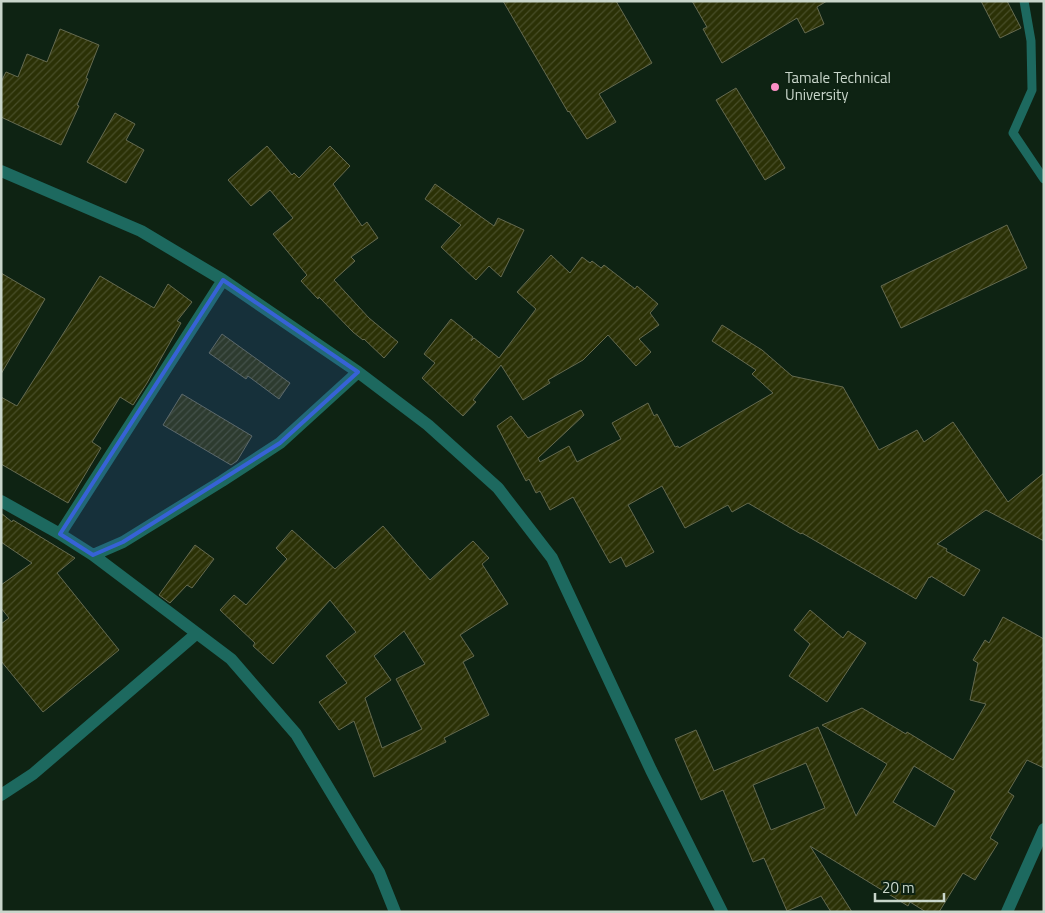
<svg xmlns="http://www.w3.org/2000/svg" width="1045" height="913" font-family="'Titillium Web',sans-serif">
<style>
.building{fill:url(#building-hatch);stroke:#656a50;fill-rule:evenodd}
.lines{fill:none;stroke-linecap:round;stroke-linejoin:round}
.service{stroke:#1d695f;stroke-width:9}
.minor{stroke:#1d695f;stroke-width:12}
.marked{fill:#3762d6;fill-opacity:0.2;stroke:#3762d6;stroke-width:4;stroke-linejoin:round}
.poi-dot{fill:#fb8fc5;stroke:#0e2313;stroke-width:2}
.labels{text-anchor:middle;stroke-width:4;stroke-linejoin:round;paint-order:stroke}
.poi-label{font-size:15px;fill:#c9d6cb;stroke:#0e2313;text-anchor:start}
</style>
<defs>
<pattern id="building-hatch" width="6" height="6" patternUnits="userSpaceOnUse" patternTransform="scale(1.25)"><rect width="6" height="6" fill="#2b3106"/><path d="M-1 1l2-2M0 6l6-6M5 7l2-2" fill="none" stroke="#484e29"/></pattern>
</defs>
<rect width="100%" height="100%" fill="#0e2313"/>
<path class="building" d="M 503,1 L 616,1 L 652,63 L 599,94 L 616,122 L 587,139 L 569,111 L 568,112 Z
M 692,1 L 827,1 L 817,7 L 824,24 L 805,33 L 797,18 L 722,63 L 703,29 L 707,27 Z
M 981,1 L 1007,1 L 1021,28 L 1000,38 Z
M 60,29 L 99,45 L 86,78 L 88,79 L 77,105 L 79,106 L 61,145 L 1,117 L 1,82 L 6,72 L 18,77 L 27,54 L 47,62 Z
M 736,88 L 785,168 L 765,180 L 716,100 Z
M 115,113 L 135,124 L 126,140 L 144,150 L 126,183 L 87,162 Z
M 267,146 L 292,175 L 294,173 L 299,178 L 330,146 L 350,166 L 333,184 L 362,226 L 367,222 L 378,238 L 351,257 L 355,261 L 334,280 L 369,318 L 398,342 L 384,358 L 364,339 L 363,340 L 353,332 L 319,297 L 318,299 L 301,281 L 307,275 L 273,234 L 293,218 L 270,190 L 251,206 L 228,180 Z
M 435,184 L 494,226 L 498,218 L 524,230 L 501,277 L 489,266 L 476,280 L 441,247 L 461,225 L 425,199 Z
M 1007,225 L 1027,268 L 901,328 L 881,286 Z
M 551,255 L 570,273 L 582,257 L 590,263 L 592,261 L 601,268 L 604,265 L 635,289 L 637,286 L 658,304 L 650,313 L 659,325 L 639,339 L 651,352 L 636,366 L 608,335 L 583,360 L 548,380 L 550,383 L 523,400 L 501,365 L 473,400 L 476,402 L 463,416 L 422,378 L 435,363 L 424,354 L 451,319 L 473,337 L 471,341 L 474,338 L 499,358 L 536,309 L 517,292 Z
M 1,273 L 45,299 L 1,374 Z
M 100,276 L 154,308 L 168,284 L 192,302 L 177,321 L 181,323 L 147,383 L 133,405 L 120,397 L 92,442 L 101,448 L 68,503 L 1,464 L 1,397 L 17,406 Z
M 722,325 L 762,350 L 792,376 L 843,387 L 879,450 L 917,430 L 924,442 L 953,422 L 1008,502 L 1044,473 L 1044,541 L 986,510 L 937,544 L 947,549 L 946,551 L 980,570 L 964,596 L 931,576 L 930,578 L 929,577 L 916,599 L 802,533 L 801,534 L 748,503 L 732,512 L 728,505 L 685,528 L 662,486 L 628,505 L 654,552 L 626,567 L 621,557 L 610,563 L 573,497 L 550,510 L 540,491 L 536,493 L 529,479 L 526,481 L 497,426 L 511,416 L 528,438 L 581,410 L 584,415 L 538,458 L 540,462 L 569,446 L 577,462 L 621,439 L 612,423 L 648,403 L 654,416 L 657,414 L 675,447 L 678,446 L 679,448 L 773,393 L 752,374 L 756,370 L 712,341 Z
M 222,334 L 290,383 L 279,399 L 248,376 L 246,379 L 209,353 Z
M 182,394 L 252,436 L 237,461 L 231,465 L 163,425 Z
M 1,513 L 12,522 L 13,520 L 75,558 L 57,573 L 119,650 L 43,712 L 1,661 L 1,624 L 9,618 L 1,608 L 1,585 L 32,563 L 1,542 Z
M 383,526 L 430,580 L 473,541 L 489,558 L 482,564 L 508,604 L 460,635 L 474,656 L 463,662 L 489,715 L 444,738 L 446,742 L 374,777 L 354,721 L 339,730 L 319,702 L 347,683 L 326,656 L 356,632 L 330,600 L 273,664 L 253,646 L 255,643 L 220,610 L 234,595 L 246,605 L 287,559 L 276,548 L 292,530 L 335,569 ZM 404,631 L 425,664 L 396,679 L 422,729 L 382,748 L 365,698 L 391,680 L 374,656 Z
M 195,545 L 214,559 L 192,588 L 187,585 L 170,603 L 159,595 Z
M 810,610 L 843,638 L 848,631 L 866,643 L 827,702 L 789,676 L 810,644 L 794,630 Z
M 1003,617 L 1044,639 L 1044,768 L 1027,760 L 1008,792 L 1014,796 L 990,838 L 998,843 L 975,880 L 963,873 L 939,912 L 926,912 L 910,902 L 908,906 L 810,846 L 852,912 L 831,912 L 821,896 L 787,911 L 764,858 L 753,862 L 723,790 L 701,800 L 675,739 L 696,730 L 714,771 L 818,727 L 856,816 L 887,764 L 822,725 L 862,708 L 906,734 L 907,732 L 953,760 L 986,704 L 970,700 L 978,663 L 973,660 L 985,640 L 989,643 ZM 806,763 L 825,808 L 771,830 L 753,785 ZM 914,766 L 955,791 L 935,827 L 893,802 Z"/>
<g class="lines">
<path class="service" d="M 1024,1 L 1031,41 L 1032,90 L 1013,133 L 1044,179"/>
<path class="minor" d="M 1,171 L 141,231 L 223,280 L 358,372 L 428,425 L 498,488 L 552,558 L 651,770 L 722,912
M 1,501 L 60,534 L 93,555 L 231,659 L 296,734 L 379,872 L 395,912
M 60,534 L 223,280
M 93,555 L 123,542 L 222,481 L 280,443 L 358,372
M 1,795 L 33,774 L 196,634
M 1007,912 L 1044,829"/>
</g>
<path class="marked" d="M 223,280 L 358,372 L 280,443 L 123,542 L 93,555 L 60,534 Z"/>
<circle class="poi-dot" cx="775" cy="87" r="5"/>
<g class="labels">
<g class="poi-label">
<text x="785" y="83">Tamale Technical<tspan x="785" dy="17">University</tspan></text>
</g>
</g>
<rect width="1045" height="913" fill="none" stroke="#c9d6cb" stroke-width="5"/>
<path d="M875 893v8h69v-8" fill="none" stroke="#c9d6cb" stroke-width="2.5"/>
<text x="882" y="893" font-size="15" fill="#c9d6cb" stroke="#0e2313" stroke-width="4" paint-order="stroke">20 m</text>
</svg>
